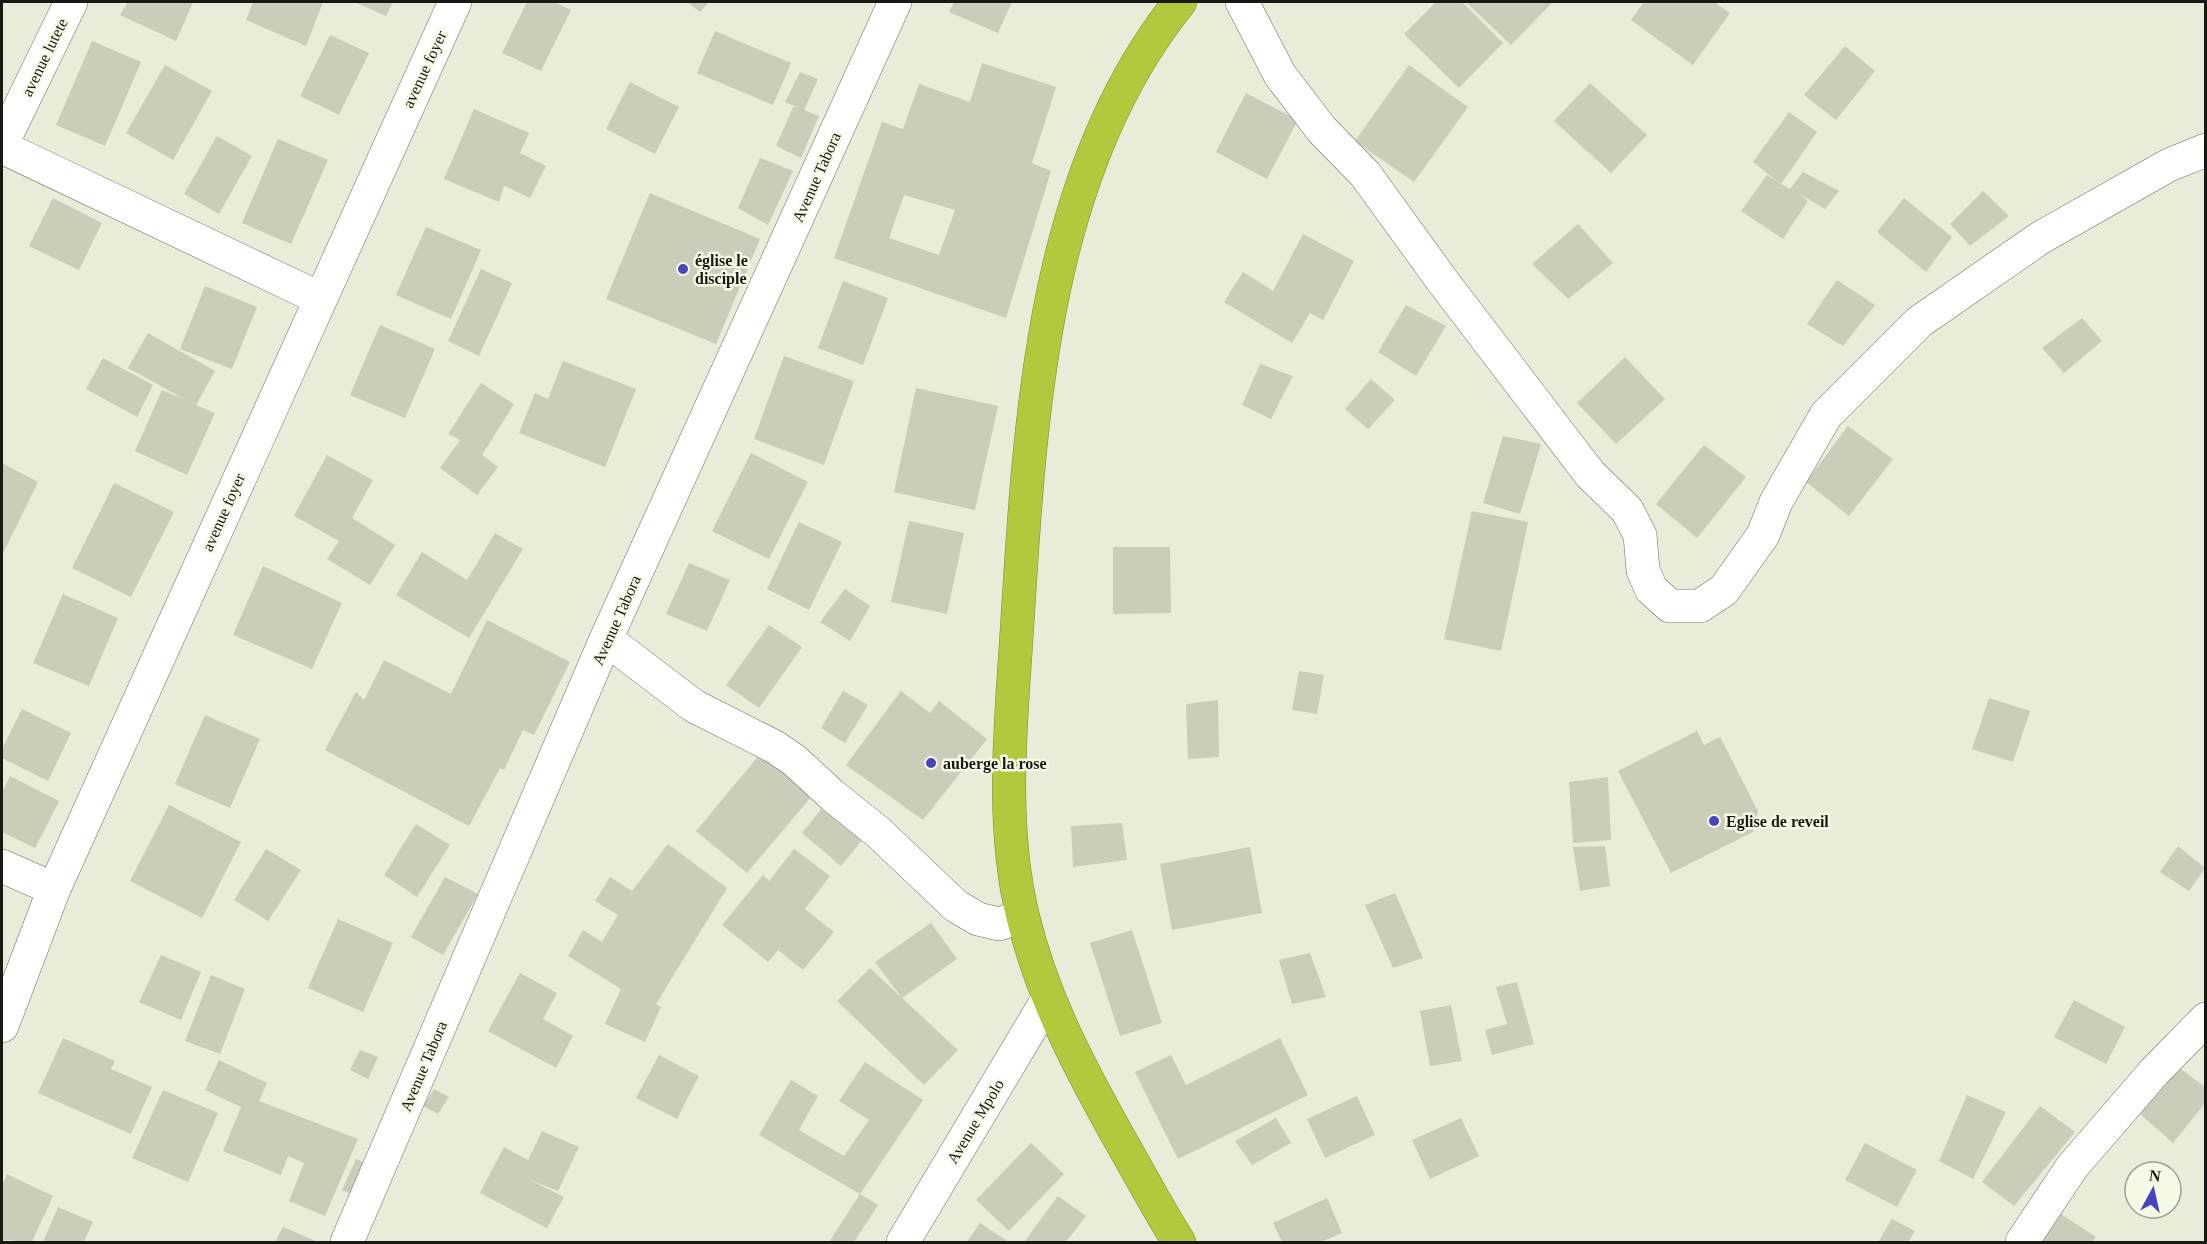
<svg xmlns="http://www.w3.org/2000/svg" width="2207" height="1244" font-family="'Times New Roman',serif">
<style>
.building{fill:#c9cdba;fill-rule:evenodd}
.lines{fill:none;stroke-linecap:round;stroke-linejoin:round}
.minor-casing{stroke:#6a6e5d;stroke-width:34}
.highway-casing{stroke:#7c8b2e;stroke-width:34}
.minor{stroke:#fff;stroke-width:33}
.highway{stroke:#b2c83d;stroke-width:33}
.poi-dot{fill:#4646bc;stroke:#f5fae6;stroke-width:2}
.labels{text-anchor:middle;stroke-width:5;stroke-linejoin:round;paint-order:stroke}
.street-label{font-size:16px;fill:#181912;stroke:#f5fae6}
.poi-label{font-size:16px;font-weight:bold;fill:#181912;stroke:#f5fae6;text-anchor:start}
</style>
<rect width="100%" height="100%" fill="#e8edd9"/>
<path class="building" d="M 128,2 L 193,2 L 176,41 L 120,15 Z
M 253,2 L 323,2 L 306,46 L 246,20 Z
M 355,2 L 393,2 L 386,16 Z
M 527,2 L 554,2 L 571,10 L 541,71 L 502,53 Z
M 687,2 L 709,2 L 700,12 Z
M 954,2 L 1012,2 L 998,33 L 949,12 Z
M 1436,2 L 1462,2 L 1503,43 L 1459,88 L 1404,34 Z
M 1466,2 L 1553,2 L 1511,45 Z
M 1644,2 L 1714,2 L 1730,13 L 1693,65 L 1631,20 Z
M 715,31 L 791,63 L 773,105 L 697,73 Z
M 330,35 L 369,53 L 339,115 L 300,96 Z
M 92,41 L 141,62 L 105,146 L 56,125 Z
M 1845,46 L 1875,71 L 1836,120 L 1804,95 Z
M 982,63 L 1056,87 L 1032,163 L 1051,171 L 1006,318 L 834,258 L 882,122 L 903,129 L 919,84 L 970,102 ZM 904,195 L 955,210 L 939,255 L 889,238 Z
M 165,65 L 212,91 L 173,160 L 126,133 Z
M 1409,65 L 1468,107 L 1414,182 L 1355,141 Z
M 800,72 L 818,79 L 804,110 L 819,116 L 801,158 L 776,146 L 793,107 L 799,108 L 785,102 Z
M 630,82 L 679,107 L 655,154 L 606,129 Z
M 1590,83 L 1647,135 L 1611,173 L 1554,121 Z
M 1246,93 L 1298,120 L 1267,179 L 1216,152 Z
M 474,109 L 529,133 L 520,153 L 546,166 L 530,198 L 504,186 L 499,202 L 444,179 Z
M 1789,112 L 1817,132 L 1781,184 L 1790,189 L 1803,172 L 1839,191 L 1825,209 L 1798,193 L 1808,201 L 1783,239 L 1741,211 L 1767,175 L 1781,184 L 1753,162 Z
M 217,136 L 252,156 L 219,214 L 184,194 Z
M 278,139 L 328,160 L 291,244 L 242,223 Z
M 760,158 L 793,171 L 768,225 L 738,208 Z
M 1983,191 L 2009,216 L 1970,246 L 1950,224 Z
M 650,193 L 760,239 L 716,344 L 606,299 Z
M 53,198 L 102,223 L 79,270 L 29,246 Z
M 1904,198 L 1952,237 L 1926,272 L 1877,232 Z
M 1578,224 L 1613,263 L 1568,299 L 1532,264 Z
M 426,227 L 481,250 L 451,319 L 396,295 Z
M 1303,234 L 1354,261 L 1323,320 L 1310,313 L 1292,343 L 1224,302 L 1243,272 L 1273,291 Z
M 481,269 L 512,283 L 479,356 L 448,341 Z
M 1837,280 L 1875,305 L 1843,346 L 1807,324 Z
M 843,281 L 888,298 L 863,365 L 818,348 Z
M 205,286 L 257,307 L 232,369 L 180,349 Z
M 1406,305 L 1446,326 L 1416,376 L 1378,352 Z
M 2082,318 L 2102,341 L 2064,373 L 2042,348 Z
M 380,325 L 435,349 L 405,418 L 350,395 Z
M 148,333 L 215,371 L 196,405 L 215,413 L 187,475 L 135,451 L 162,390 L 186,400 L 128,368 Z
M 784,356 L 854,381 L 824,465 L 754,439 Z
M 1625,357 L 1665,399 L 1616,444 L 1577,403 Z
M 103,358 L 153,385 L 137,417 L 86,389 Z
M 563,361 L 636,389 L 605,467 L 519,433 L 535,393 L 548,399 Z
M 1260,364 L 1293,376 L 1271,419 L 1242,405 Z
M 1371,379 L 1395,400 L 1368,429 L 1345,409 Z
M 481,383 L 514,404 L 482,455 L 498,467 L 477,495 L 440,468 L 460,440 L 448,434 Z
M 916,388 L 998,406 L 975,510 L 894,492 Z
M 1848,426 L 1893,459 L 1849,516 L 1806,482 Z
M 1503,436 L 1541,444 L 1520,514 L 1483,503 Z
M 1704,445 L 1746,477 L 1697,538 L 1656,504 Z
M 751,453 L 808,482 L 769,559 L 712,531 Z
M 327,455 L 373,480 L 352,518 L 395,545 L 370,585 L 327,559 L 339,541 L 294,516 Z
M 2,463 L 38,482 L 2,555 Z
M 114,483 L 174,512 L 131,597 L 72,568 Z
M 1472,511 L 1528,522 L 1501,651 L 1444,639 Z
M 909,521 L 964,533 L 947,614 L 891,602 Z
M 799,522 L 842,542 L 809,610 L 767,589 Z
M 495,533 L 523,549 L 469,638 L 396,595 L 422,552 L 467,580 Z
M 1113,547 L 1170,547 L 1171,613 L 1113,614 Z
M 689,563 L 730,580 L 707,631 L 666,614 Z
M 263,566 L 342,603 L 312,669 L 233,635 Z
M 845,589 L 870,606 L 850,641 L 820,622 Z
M 63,594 L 118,618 L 89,686 L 33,663 Z
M 487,620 L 570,662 L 534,735 L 523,730 L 504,770 L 500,768 L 469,826 L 325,750 L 356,692 L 364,700 L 384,660 L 451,694 Z
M 769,625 L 802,647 L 759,708 L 726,685 Z
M 1299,671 L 1324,675 L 1317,714 L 1292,710 Z
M 843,691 L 868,705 L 845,743 L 821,728 Z
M 901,691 L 930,713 L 939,701 L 987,739 L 923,820 L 846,765 Z
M 1989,698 L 2030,711 L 2013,762 L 1972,749 Z
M 1218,700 L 1219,757 L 1188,759 L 1186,704 Z
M 22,709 L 71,733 L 48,781 L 2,758 L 2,749 Z
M 205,715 L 260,739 L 230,808 L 175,784 Z
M 1697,731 L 1704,745 L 1720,737 L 1758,811 L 1753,832 L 1671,873 L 1618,771 Z
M 765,748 L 816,791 L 747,873 L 696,831 Z
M 10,776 L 59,801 L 35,848 L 2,832 L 2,792 Z
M 1608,777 L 1611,840 L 1573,843 L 1569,782 Z
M 169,805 L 241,842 L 202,918 L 130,881 Z
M 823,807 L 863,839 L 841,866 L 802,833 Z
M 1122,823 L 1127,860 L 1073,867 L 1071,826 Z
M 416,824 L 450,845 L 417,897 L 384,875 Z
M 668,844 L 727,888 L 656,1004 L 661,1007 L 645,1042 L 605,1024 L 621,989 L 568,956 L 583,930 L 602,942 L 618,915 L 595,901 L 610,877 L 632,891 Z
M 1605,846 L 1610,886 L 1580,891 L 1573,847 Z
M 2178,846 L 2205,868 L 2189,891 L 2160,872 Z
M 1250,847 L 1262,913 L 1172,930 L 1160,864 Z
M 266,849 L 301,870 L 268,921 L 234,900 Z
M 794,849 L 830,876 L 805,909 L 834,932 L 803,970 L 778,950 L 768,962 L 722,925 L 763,875 L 769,881 Z
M 445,877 L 478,894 L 443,955 L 411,937 Z
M 1395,893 L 1423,958 L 1393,968 L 1365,905 Z
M 338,919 L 393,943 L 363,1012 L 308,988 Z
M 931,923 L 957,959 L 902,998 L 958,1050 L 924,1085 L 837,1001 L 870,968 L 902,998 L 875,962 Z
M 1132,930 L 1162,1023 L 1120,1036 L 1090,943 Z
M 1310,953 L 1326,997 L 1292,1004 L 1279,960 Z
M 161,955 L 201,972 L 181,1020 L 139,1002 Z
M 520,973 L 557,993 L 543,1019 L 573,1036 L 556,1068 L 488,1031 Z
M 211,975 L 245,989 L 220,1054 L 185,1041 Z
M 1517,982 L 1534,1044 L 1492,1055 L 1485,1030 L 1507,1024 L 1496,987 Z
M 2074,1000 L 2125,1027 L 2106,1064 L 2054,1037 Z
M 1451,1005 L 1462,1061 L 1430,1066 L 1420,1011 Z
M 63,1038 L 115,1061 L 111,1069 L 152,1087 L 131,1134 L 38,1093 Z
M 1280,1038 L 1308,1095 L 1178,1159 L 1135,1072 L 1171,1055 L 1186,1085 Z
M 360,1050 L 378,1057 L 368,1079 L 350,1070 Z
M 659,1055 L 699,1076 L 677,1119 L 636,1098 Z
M 219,1060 L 267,1083 L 259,1101 L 358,1139 L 325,1216 L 289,1201 L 304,1163 L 288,1156 L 281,1175 L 223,1151 L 241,1107 L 205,1090 Z
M 865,1062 L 923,1100 L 860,1194 L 759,1135 L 791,1080 L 818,1096 L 799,1130 L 844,1156 L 869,1120 L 839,1101 Z
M 2177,1066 L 2205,1087 L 2205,1103 L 2173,1143 L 2140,1114 Z
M 434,1089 L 449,1097 L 438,1114 L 423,1106 Z
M 163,1090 L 218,1113 L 188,1182 L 132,1158 Z
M 1967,1095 L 2006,1112 L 1973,1179 L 1939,1161 Z
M 1357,1096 L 1375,1135 L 1325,1158 L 1307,1119 Z
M 2040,1106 L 2075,1132 L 2014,1206 L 1982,1182 Z
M 1276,1118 L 1291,1143 L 1252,1165 L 1235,1141 Z
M 1461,1118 L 1479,1156 L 1430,1179 L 1412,1140 Z
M 542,1131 L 579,1147 L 558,1191 L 528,1179 L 564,1197 L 547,1228 L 480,1193 L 504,1147 L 528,1160 Z
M 1031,1143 L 1064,1174 L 1009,1231 L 976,1200 Z
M 1865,1143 L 1917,1170 L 1897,1207 L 1845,1180 Z
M 356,1159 L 370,1165 L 354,1195 L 342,1190 Z
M 7,1174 L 53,1196 L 32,1242 L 2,1240 L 2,1186 Z
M 860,1194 L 878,1205 L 854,1242 L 829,1242 Z
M 1058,1196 L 1086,1216 L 1066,1242 L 1024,1242 Z
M 1327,1198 L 1342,1233 L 1321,1242 L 1282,1242 L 1273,1223 Z
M 58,1207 L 93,1222 L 84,1242 L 43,1242 Z
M 2061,1214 L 2096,1237 L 2092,1242 L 2042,1242 Z
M 1892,1219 L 1915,1231 L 1908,1242 L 1878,1242 Z
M 980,1223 L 1009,1242 L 967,1242 Z
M 283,1227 L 318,1242 L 275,1242 Z"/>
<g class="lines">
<g class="minor-casing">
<path id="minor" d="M 1242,2 L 1280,75 L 1322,130 L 1365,174 L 1444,283 L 1590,474 L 1627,510 L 1640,535 L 1643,570 L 1651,589 L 1670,606 L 1700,606 L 1724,590 L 1763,535 L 1776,502 L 1826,415 L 1919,322 L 2040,238 L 2169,165 L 2206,150
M 2,144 L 71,2
M 2,147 L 319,298
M 606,639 L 694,706 L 775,747 L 794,760 L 833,796 L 878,832 L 956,906 L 978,919 L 999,924 L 1022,916
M 2,866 L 54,889
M 2,1026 L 54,889 L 455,2
M 347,1242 L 606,639 L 895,2
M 903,1242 L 1048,999
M 2022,1242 L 2072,1167 L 2154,1072 L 2206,1019"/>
</g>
<g class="highway-casing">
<path id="highway" d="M 1179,1242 C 1159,1211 1142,1178 1123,1145 C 1082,1072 1043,1000 1023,917 C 1000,824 1011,723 1017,628 C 1030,419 1042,172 1180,2"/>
</g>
<use href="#minor" class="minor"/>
<use href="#highway" class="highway"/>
</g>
<g class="poi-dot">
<circle cx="683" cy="269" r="6"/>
<circle cx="931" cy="763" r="6"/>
<circle cx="1714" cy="821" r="6"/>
</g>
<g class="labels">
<g class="street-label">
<text transform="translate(44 57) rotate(-64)" y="6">avenue lutete</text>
<text transform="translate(424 69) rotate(-65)" y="6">avenue foyer</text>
<text transform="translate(816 177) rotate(-66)" y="6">Avenue Tabora</text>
<text transform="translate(223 512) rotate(-66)" y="6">avenue foyer</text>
<text transform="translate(616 620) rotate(-66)" y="6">Avenue Tabora</text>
<text transform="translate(423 1066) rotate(-67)" y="6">Avenue Tabora</text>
<text transform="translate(975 1121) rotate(-59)" y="6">Avenue Mpolo</text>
</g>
<g class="poi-label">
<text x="695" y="266">église le<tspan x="695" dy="18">disciple</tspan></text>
<text x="943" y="769">auberge la rose</text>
<text x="1726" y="827">Eglise de reveil</text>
</g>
</g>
<rect width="2207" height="1244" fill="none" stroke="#181912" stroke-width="6"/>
<g transform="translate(2153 1190) rotate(8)"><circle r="28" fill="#f5fae6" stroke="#9da091" stroke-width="1.5"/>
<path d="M0-4.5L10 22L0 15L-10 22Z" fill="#4646bc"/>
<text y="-9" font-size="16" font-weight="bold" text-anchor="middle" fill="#181912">N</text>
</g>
</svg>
